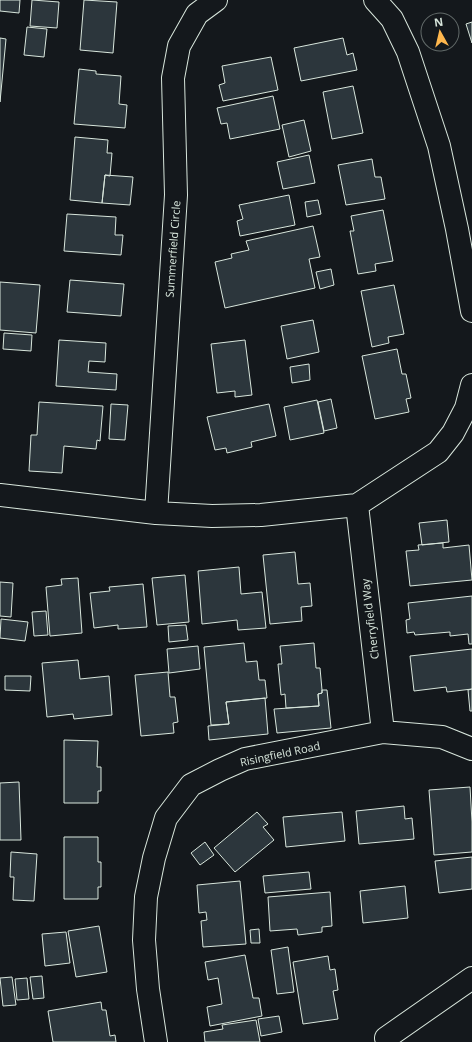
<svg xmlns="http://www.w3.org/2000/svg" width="472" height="1042" font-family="'Open Sans',sans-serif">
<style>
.building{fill:#2c363c;stroke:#d8e6dc}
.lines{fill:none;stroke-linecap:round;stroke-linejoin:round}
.minor-casing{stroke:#d8e6dc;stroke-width:24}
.minor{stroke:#14181c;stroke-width:22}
.labels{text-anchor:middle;stroke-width:3;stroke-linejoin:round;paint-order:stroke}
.street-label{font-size:11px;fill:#d8e6dc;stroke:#14181c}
</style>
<rect width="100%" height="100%" fill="#14181c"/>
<path class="building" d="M 0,0 L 20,0 L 19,13 L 0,11 Z
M 32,0 L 59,2 L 57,28 L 30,26 Z
M 84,0 L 117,2 L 113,53 L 80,50 Z
M 472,22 L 472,43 L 466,24 Z
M 27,27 L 47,29 L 44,57 L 24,55 Z
M 0,38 L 6,39 L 0,102 Z
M 343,38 L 347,55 L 353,53 L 357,70 L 301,81 L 294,48 Z
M 271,57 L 278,90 L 223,101 L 219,85 L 225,83 L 222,66 Z
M 79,69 L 96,71 L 96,74 L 121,76 L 119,104 L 127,105 L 125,128 L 74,124 Z
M 353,86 L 363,133 L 332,139 L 323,92 Z
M 273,96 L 280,129 L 230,139 L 227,123 L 221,124 L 217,108 Z
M 304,120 L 311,151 L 289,157 L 282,125 Z
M 75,137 L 108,140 L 107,153 L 112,153 L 110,176 L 105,175 L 102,203 L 70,200 Z
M 309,155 L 315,183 L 283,189 L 277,162 Z
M 372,159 L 375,177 L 381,177 L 385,199 L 346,205 L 338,165 Z
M 105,175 L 133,177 L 130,205 L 102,203 Z
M 289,195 L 295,225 L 240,236 L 237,221 L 243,219 L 239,205 Z
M 318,200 L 321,214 L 307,217 L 305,202 Z
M 383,210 L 393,261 L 375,264 L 376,271 L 358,274 L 350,231 L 354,231 L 351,216 Z
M 67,214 L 116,217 L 115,235 L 123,235 L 121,255 L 64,251 Z
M 313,226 L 320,257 L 309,259 L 315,288 L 225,308 L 215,262 L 232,258 L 231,254 L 249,250 L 246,241 Z
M 331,269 L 334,285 L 320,289 L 316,272 Z
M 70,280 L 124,284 L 121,316 L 67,312 Z
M 0,282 L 40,285 L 36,333 L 0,330 Z
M 394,285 L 404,334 L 388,337 L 389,343 L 372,347 L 361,291 Z
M 313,320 L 319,352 L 287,359 L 281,326 Z
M 4,333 L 32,335 L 31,351 L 3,349 Z
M 59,340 L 106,343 L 105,362 L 89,361 L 88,372 L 117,374 L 116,390 L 56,386 Z
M 245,340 L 252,395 L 235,397 L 235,391 L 217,393 L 211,344 Z
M 397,349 L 402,374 L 406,374 L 411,398 L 406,399 L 409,412 L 375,419 L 362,356 Z
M 309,364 L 310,380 L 292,383 L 290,367 Z
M 331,399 L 337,428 L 324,431 L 318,402 Z
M 317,400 L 324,433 L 290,440 L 284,407 Z
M 39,402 L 103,406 L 100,441 L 97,440 L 96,449 L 64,446 L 62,473 L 29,471 L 31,435 L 37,435 Z
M 111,404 L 128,405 L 125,440 L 109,439 Z
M 269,404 L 276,436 L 251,442 L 252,447 L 227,453 L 226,448 L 215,450 L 207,417 Z
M 447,520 L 449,542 L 422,545 L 419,523 Z
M 443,543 L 443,548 L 469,545 L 472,580 L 410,586 L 406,551 L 419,550 L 418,545 Z
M 295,552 L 298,584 L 310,583 L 312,606 L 301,607 L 302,621 L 270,624 L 263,555 Z
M 239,567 L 241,594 L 262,592 L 266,628 L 238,630 L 237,620 L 202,624 L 198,571 Z
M 185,575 L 189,622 L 157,625 L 152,578 Z
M 78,578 L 82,633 L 50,636 L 46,587 L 62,585 L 61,579 Z
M 0,582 L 13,583 L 11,617 L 0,616 Z
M 143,584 L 147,627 L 118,629 L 118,625 L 94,628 L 90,593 L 110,591 L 109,587 Z
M 472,596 L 472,644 L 469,644 L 468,634 L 450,636 L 450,632 L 415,635 L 414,632 L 407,633 L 406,620 L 410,619 L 408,603 Z
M 46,611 L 48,635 L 34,636 L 32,612 Z
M 1,619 L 28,622 L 25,641 L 0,638 Z
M 186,625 L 188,640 L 169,642 L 168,626 Z
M 244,643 L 246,662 L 257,661 L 259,680 L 265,680 L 267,698 L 226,702 L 229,724 L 211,725 L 204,647 Z
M 314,643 L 316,668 L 320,668 L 322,690 L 322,693 L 318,694 L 319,706 L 286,708 L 285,694 L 281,695 L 278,664 L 282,664 L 280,646 Z
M 198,646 L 200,669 L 169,673 L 167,649 Z
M 472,649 L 472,689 L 447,692 L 446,687 L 414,691 L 410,656 Z
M 78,660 L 80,679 L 109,676 L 112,715 L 74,719 L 73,714 L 47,717 L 42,663 Z
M 168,672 L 170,697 L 175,697 L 178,722 L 173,723 L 174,733 L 141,736 L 135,675 Z
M 5,676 L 31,676 L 30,691 L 5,690 Z
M 472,689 L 472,711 L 470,711 L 468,690 Z
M 322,690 L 327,690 L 331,728 L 277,733 L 274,709 L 319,706 L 318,694 L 322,693 Z
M 265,698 L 268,734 L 209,740 L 208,726 L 229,724 L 226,702 Z
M 64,740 L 98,741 L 97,767 L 101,767 L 101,791 L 98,791 L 98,803 L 64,803 Z
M 19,782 L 21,840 L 0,840 L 0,783 Z
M 470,787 L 472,822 L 472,852 L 434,855 L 429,790 Z
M 404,806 L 405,819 L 412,818 L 414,839 L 359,844 L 356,811 Z
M 257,812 L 268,824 L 263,827 L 274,840 L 235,872 L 214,848 Z
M 342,812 L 345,841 L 286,847 L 283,817 Z
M 64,837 L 98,837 L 98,862 L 101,862 L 101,887 L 98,887 L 98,899 L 64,899 Z
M 205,842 L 214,855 L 200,865 L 191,853 Z
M 11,852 L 37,854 L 34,901 L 13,900 L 14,877 L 10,877 Z
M 472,857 L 472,889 L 439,893 L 435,861 Z
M 309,872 L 311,889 L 265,893 L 263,876 Z
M 240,881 L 246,944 L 203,947 L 201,921 L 207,920 L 206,912 L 199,913 L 197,885 Z
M 405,886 L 408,918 L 363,923 L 360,891 Z
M 330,892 L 332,926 L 322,927 L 322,932 L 298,935 L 297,929 L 270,931 L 268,897 Z
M 99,926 L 107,972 L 76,977 L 68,931 Z
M 259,929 L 260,943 L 251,943 L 250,930 Z
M 66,932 L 70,963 L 45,966 L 42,934 Z
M 288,947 L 294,992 L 277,994 L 271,950 Z
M 245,955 L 253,998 L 259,998 L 262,1016 L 210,1026 L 207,1007 L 222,1004 L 218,978 L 208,980 L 205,962 Z
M 328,956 L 330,970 L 335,969 L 338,990 L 333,991 L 338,1019 L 303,1024 L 293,962 Z
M 42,976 L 44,998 L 33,999 L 30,977 Z
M 12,977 L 16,1005 L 3,1006 L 0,978 Z
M 27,978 L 29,999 L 17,1000 L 15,979 Z
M 101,1002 L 102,1010 L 106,1010 L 110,1036 L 115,1035 L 116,1042 L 53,1042 L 48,1011 Z
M 279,1016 L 282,1032 L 261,1036 L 258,1019 Z
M 256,1020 L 260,1042 L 205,1042 L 204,1032 L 223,1029 L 222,1025 Z"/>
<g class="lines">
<g class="minor-casing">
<path id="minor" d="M 375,0 L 392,19 L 408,52 L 439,146 L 457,229 L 472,311
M 0,495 L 156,513 L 212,516 L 261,515 L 357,505 L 438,452 L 453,433 L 466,408 L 472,385
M 357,505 L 383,732
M 156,513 L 176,195 L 173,78 L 179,46 L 197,14 L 216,0
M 386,1038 L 472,978
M 156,1042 L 148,989 L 144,940 L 146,897 L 154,858 L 166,818 L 191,785 L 220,770 L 245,759 L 383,732 L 442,737 L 472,749"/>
</g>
<use href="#minor" class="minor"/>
</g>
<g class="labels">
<g class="street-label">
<text transform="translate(173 249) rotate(-86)" y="4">Summerfield Circle</text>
<text transform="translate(370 619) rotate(-97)" y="4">Cherryfield Way</text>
<text transform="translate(280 754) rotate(-12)" y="4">Risingfield Road</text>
</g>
</g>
<g transform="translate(440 32) rotate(352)"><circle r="19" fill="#14181c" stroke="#626a69"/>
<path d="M0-3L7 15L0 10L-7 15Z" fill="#ffb74d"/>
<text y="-6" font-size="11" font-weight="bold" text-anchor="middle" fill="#d8e6dc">N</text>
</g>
</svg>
